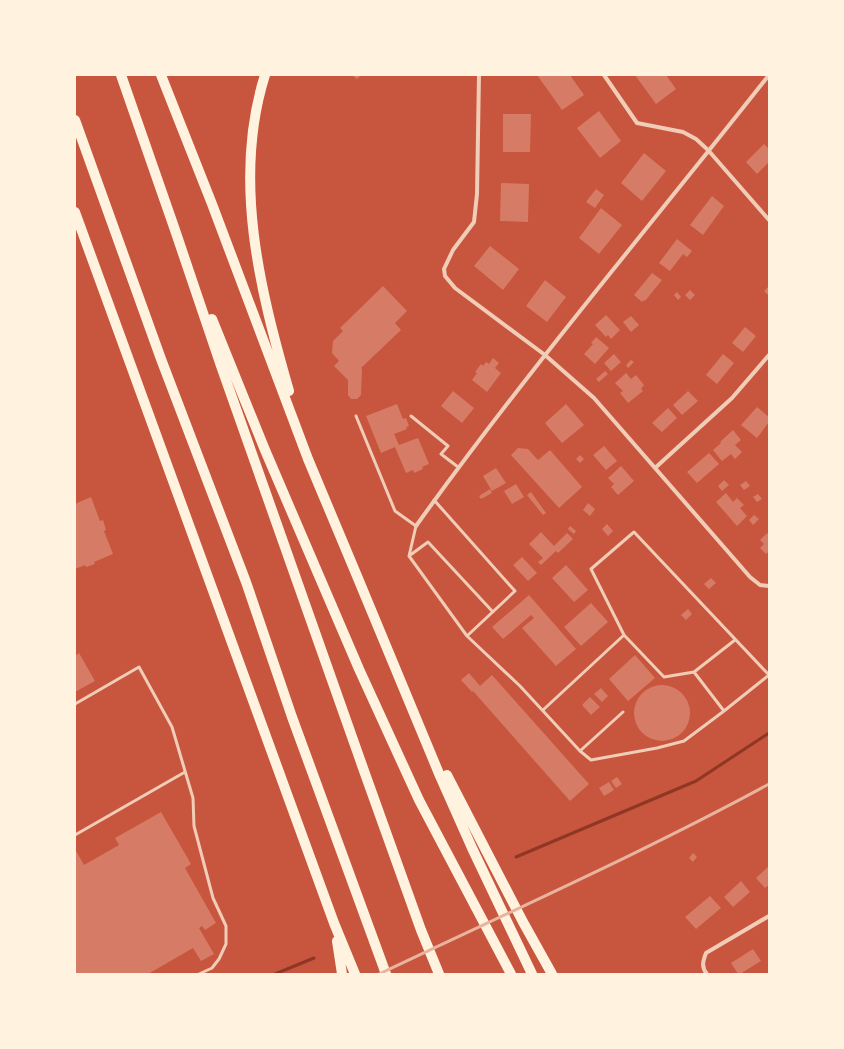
<svg xmlns="http://www.w3.org/2000/svg" width="844" height="1049" font-family="'Open Sans',sans-serif">
<style>
.lines{fill:none;stroke-linecap:round;stroke-linejoin:round}
.stream{stroke:#8f3625;stroke-width:3}
.building{fill:#d67c66}
.service{stroke:#f1ccb7;stroke-width:3}
.minor{stroke:#f1ccb7;stroke-width:4}
.motorway{stroke:#fff3e0;stroke-width:10}
.rail{stroke:#e9b49f;stroke-width:3}
</style>
<rect width="100%" height="100%" fill="#c8553d"/>
<g class="lines">
<path class="stream" d="M 516,857 L 696,781 L 769,733
M 275,974 L 314,958"/>
</g>
<path class="building" d="M 352,75 L 361,75 L 357,79 Z
M 537,75 L 570,75 L 584,95 L 562,110 Z
M 635,75 L 666,75 L 676,89 L 656,104 Z
M 599,111 L 621,141 L 600,158 L 577,128 Z
M 503,114 L 531,114 L 530,152 L 503,152 Z
M 764,144 L 769,149 L 769,162 L 757,174 L 746,162 Z
M 644,153 L 666,171 L 642,201 L 621,183 Z
M 501,183 L 529,184 L 528,222 L 500,221 Z
M 596,189 L 604,195 L 595,208 L 586,202 Z
M 712,196 L 724,206 L 703,235 L 690,225 Z
M 601,208 L 622,225 L 599,254 L 579,238 Z
M 677,239 L 692,251 L 687,257 L 683,254 L 670,271 L 659,263 Z
M 490,246 L 519,269 L 503,290 L 474,266 Z
M 652,273 L 662,280 L 645,301 L 644,300 L 642,302 L 634,295 Z
M 545,280 L 566,297 L 547,322 L 526,306 Z
M 383,286 L 407,311 L 395,323 L 401,330 L 361,368 L 362,369 L 361,395 L 357,399 L 351,399 L 348,395 L 348,380 L 334,366 L 339,361 L 332,353 L 333,341 L 343,331 L 340,328 Z
M 769,286 L 769,296 L 764,291 Z
M 690,290 L 695,295 L 690,300 L 685,295 Z
M 677,292 L 681,297 L 678,300 L 674,295 Z
M 606,315 L 620,330 L 611,339 L 608,335 L 606,337 L 595,325 Z
M 631,316 L 639,325 L 631,332 L 623,322 Z
M 745,327 L 756,336 L 743,352 L 732,343 Z
M 596,337 L 609,348 L 595,364 L 584,354 L 593,344 L 591,343 Z
M 614,354 L 621,362 L 611,371 L 604,363 Z
M 723,354 L 734,363 L 717,384 L 706,375 Z
M 493,358 L 499,363 L 495,368 L 501,373 L 487,392 L 472,380 L 477,373 L 475,372 L 481,364 L 483,366 L 486,362 L 489,364 Z
M 631,360 L 634,362 L 628,368 L 626,365 Z
M 605,371 L 608,374 L 599,382 L 596,379 Z
M 626,373 L 631,379 L 636,375 L 644,385 L 641,389 L 643,391 L 628,403 L 620,393 L 623,391 L 615,383 Z
M 453,391 L 474,408 L 462,423 L 441,406 Z
M 688,391 L 698,401 L 682,415 L 673,405 Z
M 397,404 L 403,419 L 406,418 L 409,426 L 406,427 L 407,429 L 394,434 L 399,445 L 418,438 L 429,464 L 422,467 L 423,469 L 414,473 L 413,470 L 406,473 L 395,447 L 381,453 L 366,416 Z
M 566,404 L 584,425 L 562,443 L 545,423 Z
M 757,407 L 769,417 L 769,422 L 757,438 L 741,425 Z
M 668,408 L 677,418 L 662,432 L 652,423 Z
M 733,430 L 741,440 L 735,445 L 742,452 L 735,459 L 731,454 L 722,461 L 713,450 L 721,443 L 720,442 Z
M 604,446 L 617,461 L 606,470 L 593,455 Z
M 518,448 L 528,449 L 538,460 L 550,450 L 582,487 L 559,508 L 511,455 Z
M 709,453 L 719,464 L 697,483 L 687,472 Z
M 580,455 L 584,459 L 580,463 L 576,459 Z
M 621,466 L 634,481 L 618,495 L 611,487 L 614,484 L 608,478 Z
M 496,468 L 506,483 L 492,491 L 483,476 Z
M 724,480 L 729,485 L 722,491 L 718,486 Z
M 746,481 L 750,486 L 744,490 L 740,485 Z
M 516,484 L 524,497 L 512,504 L 504,491 Z
M 490,489 L 492,493 L 481,499 L 479,496 Z
M 531,492 L 546,513 L 543,515 L 527,495 Z
M 726,493 L 733,502 L 737,498 L 744,505 L 740,508 L 747,516 L 737,526 L 716,502 Z
M 758,494 L 762,499 L 757,502 L 753,497 Z
M 91,497 L 100,521 L 103,520 L 106,530 L 104,531 L 113,554 L 94,562 L 95,564 L 86,567 L 85,565 L 75,569 L 75,504 Z
M 588,503 L 595,509 L 590,516 L 583,510 Z
M 754,515 L 759,519 L 753,525 L 749,520 Z
M 607,524 L 613,531 L 608,536 L 602,529 Z
M 570,526 L 576,531 L 574,534 L 568,529 Z
M 541,532 L 554,546 L 567,533 L 573,539 L 558,553 L 556,551 L 541,565 L 538,562 L 543,558 L 529,544 Z
M 767,533 L 769,535 L 769,551 L 766,554 L 760,548 L 764,544 L 760,540 Z
M 522,557 L 537,573 L 528,581 L 513,565 Z
M 566,565 L 588,590 L 574,602 L 552,578 Z
M 711,578 L 716,583 L 709,589 L 704,584 Z
M 529,595 L 576,649 L 556,666 L 522,628 L 534,618 L 531,615 L 503,639 L 492,627 Z
M 591,603 L 608,622 L 581,646 L 564,627 Z
M 688,609 L 692,614 L 686,620 L 681,615 Z
M 79,653 L 95,681 L 75,692 L 75,656 Z
M 635,655 L 655,678 L 628,701 L 609,679 Z
M 469,673 L 480,686 L 492,675 L 589,784 L 570,801 L 473,691 L 472,692 L 461,680 Z
M634 713a28 28 0 1 1 56 0a28 28 0 1 1-56 0Z
M 601,688 L 608,696 L 602,702 L 594,694 Z
M 590,697 L 600,707 L 591,715 L 582,705 Z
M 617,777 L 622,784 L 616,788 L 611,781 Z
M 609,782 L 614,790 L 604,796 L 599,788 Z
M 161,812 L 191,864 L 185,868 L 216,923 L 205,930 L 202,926 L 199,928 L 214,954 L 201,961 L 193,948 L 148,974 L 75,974 L 75,849 L 84,865 L 119,845 L 115,838 Z
M 693,853 L 697,857 L 693,862 L 689,858 Z
M 769,866 L 769,885 L 765,888 L 756,878 Z
M 741,881 L 750,892 L 733,907 L 724,897 Z
M 710,896 L 721,908 L 696,929 L 685,917 Z
M 753,949 L 761,961 L 740,974 L 738,974 L 731,963 Z"/>
<g class="lines">
<path class="service" d="M 356,416 L 395,511 L 416,526 L 409,556 L 467,636 L 520,686 L 580,751 L 623,712
M 411,416 L 448,446 L 441,454 L 458,467
M 434,500 L 515,591 L 467,636
M 409,556 L 428,542 L 493,612
M 624,635 L 664,677 L 694,672 L 735,640
M 75,704 L 139,667 L 172,727 L 193,798 L 194,826 L 213,898 L 226,926 L 226,944 L 219,959 L 212,968 L 199,974
M 543,710 L 624,635 L 591,569 L 634,532 L 769,675 L 724,711
M 580,751 L 591,760 L 657,748 L 684,741 L 724,711 L 694,672
M 75,835 L 185,772"/>
<path class="minor" d="M 479,75 L 477,194 L 474,222 L 453,250 L 444,269 L 445,276 L 455,288 L 545,355 L 594,398 L 750,577 L 760,585 L 769,586
M 604,75 L 637,123 L 683,132 L 696,139 L 708,150 L 769,220
M 655,468 L 732,398 L 769,355
M 416,526 C 527,371 651,225 769,75
M 707,974 C 701,967 703,961 706,953 L 769,916"/>
<path class="motorway" d="M 121,75 L 175,230 L 221,366 L 363,768 L 421,930 L 439,974
M 161,75 L 212,204 L 308,459 L 357,576 L 440,776 L 472,848 L 532,974
M 265,75 C 232,179 260,290 289,391
M 75,120 L 161,359 L 246,582 L 292,717 L 386,974
M 75,212 L 334,923 L 355,974
M 212,319 L 265,450 L 359,669 L 419,800 L 511,974
M 447,775 L 523,922 L 552,974
M 337,941 L 342,974"/>
<path class="rail" d="M 379,974 C 509,912 642,853 769,784"/>
</g>
<rect width="844" height="1049" fill="none" stroke="#fff3e0" stroke-width="152"/>
</svg>
